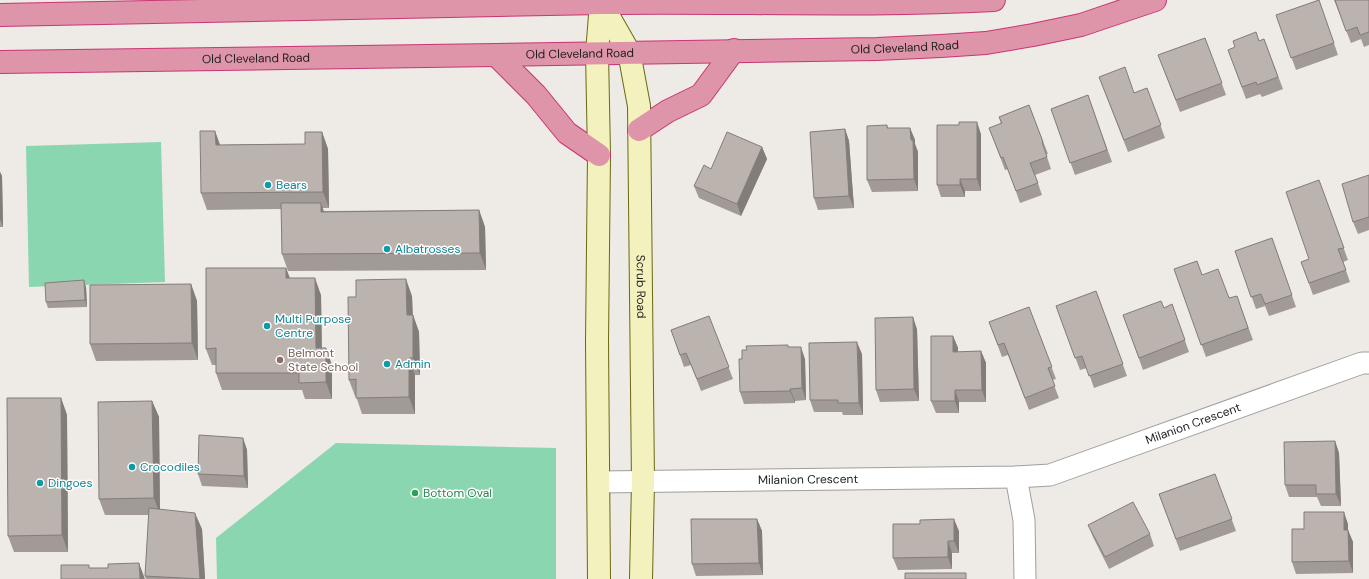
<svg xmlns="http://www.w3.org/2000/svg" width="1369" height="579" font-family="'DM Sans',sans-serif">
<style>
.pitch{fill:#8ad6b1}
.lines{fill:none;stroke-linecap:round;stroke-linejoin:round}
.street-casing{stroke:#9f9f9f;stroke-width:23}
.secondary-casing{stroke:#6a6a0f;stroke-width:24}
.highway-casing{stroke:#c93576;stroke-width:24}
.street{stroke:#fff;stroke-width:21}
.secondary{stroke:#f3f1bd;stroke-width:22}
.highway{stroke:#de94a9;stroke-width:22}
.wall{fill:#a19a96}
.shaded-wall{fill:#837d7a}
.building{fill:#bbb3ae;stroke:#837d7a}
.culture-dot{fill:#0f9aa8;stroke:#fff;stroke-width:1.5}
.education-dot{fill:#8d6e63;stroke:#fff;stroke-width:1.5}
.leisure-dot{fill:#2e9e5b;stroke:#fff;stroke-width:1.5}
.labels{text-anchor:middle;stroke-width:3;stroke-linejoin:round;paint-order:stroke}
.street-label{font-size:12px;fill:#1e1e1e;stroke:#fff}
.culture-label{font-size:12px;fill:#0d838f;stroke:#fff;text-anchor:start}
.education-label{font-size:12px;fill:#785e54;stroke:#fff;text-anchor:start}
.leisure-label{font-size:12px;fill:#27864d;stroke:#fff;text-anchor:start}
</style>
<rect width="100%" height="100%" fill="#eeeae5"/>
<path class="pitch" d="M 161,142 L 165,282 L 29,287 L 26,146 Z
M 336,443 L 556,448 L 556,579 L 217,579 L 216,538 Z"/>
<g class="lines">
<g class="street-casing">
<g id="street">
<path d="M 1016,477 L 1024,520 L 1025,579"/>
<path id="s1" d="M 599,482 L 1016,477 L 1050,475 L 1362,363 L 1369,363"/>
</g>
</g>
<g class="secondary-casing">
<g id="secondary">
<path id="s2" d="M 601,3 L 629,52 L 639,106 L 643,482 L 641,579"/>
<path d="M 599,579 L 597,342 L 599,155 L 597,53 L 601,3"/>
</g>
</g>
<g class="highway-casing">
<g id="highway">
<path d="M 0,15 L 601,3 C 732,1 863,7 994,0"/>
<path d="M 496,55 L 536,95 L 567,133 L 599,155"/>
<path id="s3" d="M 0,62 L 496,55 L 877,49 L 941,46 L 986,43 L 1033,35 L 1081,25 L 1155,0"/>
<path d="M 639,130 L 668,111 L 701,95 L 734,50"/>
</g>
</g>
<use href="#street" class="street"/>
<use href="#secondary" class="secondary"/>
<use href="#highway" class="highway"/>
</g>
<path class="wall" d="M 1319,0 L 1338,55 L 1296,70 L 1276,15 Z
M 1334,0 L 1369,0 L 1369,45 L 1364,47 L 1361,39 L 1351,43 Z
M 1205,38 L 1226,95 L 1180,112 L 1158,55 Z
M 1264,39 L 1283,89 L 1262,97 L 1260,94 L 1246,99 L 1228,50 Z
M 1099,77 L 1134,93 L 1147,88 L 1165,138 L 1128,152 Z
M 1088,95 L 1112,162 L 1075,175 L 1051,109 Z
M 1029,105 L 1048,154 L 1046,154 L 1051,169 L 1035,175 L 1042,195 L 1020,203 L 1008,169 L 1005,170 L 989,128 L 1001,124 L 999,117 Z
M 887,125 L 888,128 L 910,128 L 915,140 L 915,144 L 918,152 L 918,191 L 872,192 L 867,180 Z
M 845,129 L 849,141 L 854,208 L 818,210 L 814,198 Z
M 215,131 L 220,145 L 305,144 L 322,132 L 328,149 L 329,208 L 322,208 L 323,211 L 479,210 L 485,227 L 486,270 L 288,271 L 282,254 L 281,209 L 207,210 L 201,193 Z
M 981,134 L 981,191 L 965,191 L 965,197 L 941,197 L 937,185 Z
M 762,147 L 767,159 L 741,216 L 699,198 L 694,186 L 711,169 Z
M 0,172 L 2,176 L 3,227 L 0,227 Z
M 1369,175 L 1369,230 L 1358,234 L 1353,222 Z
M 1319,180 L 1348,260 L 1343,262 L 1350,282 L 1313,295 L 1301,262 L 1309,259 Z
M 1272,238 L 1296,307 L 1269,316 L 1265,306 L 1256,309 L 1235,251 Z
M 286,268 L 290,278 L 321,295 L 322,348 L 332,365 L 332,399 L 305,399 L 302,390 L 222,390 L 216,373 L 216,365 L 212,365 L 206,349 Z
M 1174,269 L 1202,275 L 1229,298 L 1237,296 L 1253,340 L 1206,357 Z
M 191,284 L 197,301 L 198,360 L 96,361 L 90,344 Z
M 86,287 L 87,307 L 48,308 L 46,302 Z
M 1096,291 L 1127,376 L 1094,388 L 1087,368 L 1080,370 L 1056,306 Z
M 412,296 L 413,315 L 419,332 L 420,375 L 415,375 L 415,414 L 362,414 L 356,396 L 355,396 L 349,380 Z
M 1172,304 L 1189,352 L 1143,370 L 1123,315 L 1164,308 Z
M 1029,307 L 1056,379 L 1052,380 L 1059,398 L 1029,410 L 1008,355 L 1002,357 L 989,322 Z
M 709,316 L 733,379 L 701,391 L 691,365 L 684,367 L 671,330 Z
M 917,329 L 919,401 L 880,402 L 876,390 Z
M 953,336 L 958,348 L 958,352 L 981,351 L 986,363 L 986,402 L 959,402 L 959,413 L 936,413 L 931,401 Z
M 789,347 L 805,359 L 806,400 L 795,401 L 795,403 L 744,404 L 740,392 L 742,359 L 747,350 Z
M 862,354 L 863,415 L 843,415 L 842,412 L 814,412 L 810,400 Z
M 61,398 L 67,415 L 68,552 L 14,552 L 8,536 Z
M 152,401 L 159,417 L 160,509 L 202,529 L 205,579 L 146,579 L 145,576 L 149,515 L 105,515 L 99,499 Z
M 243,438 L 247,450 L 248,488 L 202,486 L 198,474 Z
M 1335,441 L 1339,453 L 1341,506 L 1321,506 L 1317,497 L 1289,497 L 1285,485 Z
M 1215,474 L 1236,531 L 1180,551 L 1159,494 Z
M 757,519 L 762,531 L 763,575 L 696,576 L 692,564 Z
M 1348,524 L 1348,530 L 1353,542 L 1353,573 L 1296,574 L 1292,562 L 1304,529 Z
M 1088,525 L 1150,534 L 1154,546 L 1109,569 L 1093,537 Z
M 959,531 L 959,553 L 952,553 L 952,569 L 898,570 L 893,558 Z"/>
<path class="shaded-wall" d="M 977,122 L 981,134 L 981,191 L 977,179 Z
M 910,128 L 915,140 L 915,144 L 918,152 L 918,191 L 914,179 L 911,140 Z
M 845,129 L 849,141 L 854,208 L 849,196 Z
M 215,131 L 221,148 L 216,145 Z
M 322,132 L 328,149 L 329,208 L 323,192 Z
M 762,147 L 767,159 L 741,216 L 737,204 Z
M 0,172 L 2,176 L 3,227 L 0,219 Z
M 960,179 L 965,191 L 965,197 L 960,185 Z
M 321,203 L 327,220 L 321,212 Z
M 479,210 L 485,227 L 486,270 L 480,253 Z
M 286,268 L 292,285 L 286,278 Z
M 315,278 L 321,295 L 322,365 L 316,348 Z
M 406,279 L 412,296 L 413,332 L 407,315 Z
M 84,280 L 86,287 L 87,307 L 85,300 Z
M 191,284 L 197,301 L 198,360 L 192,343 Z
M 413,315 L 419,332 L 420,375 L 413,358 Z
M 913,317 L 917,329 L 919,401 L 914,389 Z
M 953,336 L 958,348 L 958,364 L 953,352 Z
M 857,342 L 862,354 L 863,415 L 859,403 Z
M 801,347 L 805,359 L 806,400 L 802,388 Z
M 326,348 L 332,365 L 332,399 L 326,382 Z
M 981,351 L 986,363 L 986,402 L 982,390 Z
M 409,358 L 415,375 L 415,414 L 409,397 Z
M 790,389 L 795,401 L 795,403 L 790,391 Z
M 955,390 L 959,402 L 959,413 L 955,401 Z
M 61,398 L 67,415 L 68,552 L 62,535 Z
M 152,401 L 159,417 L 160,515 L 154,498 Z
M 243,438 L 247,450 L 248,488 L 244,476 Z
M 1335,441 L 1339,453 L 1341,506 L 1336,494 Z
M 1344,512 L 1348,524 L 1348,530 L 1353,542 L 1353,573 L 1349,561 L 1344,530 Z
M 195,513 L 202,529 L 205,579 L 200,579 Z
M 757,519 L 762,531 L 763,575 L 759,563 Z
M 954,519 L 959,531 L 959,553 L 954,541 Z
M 948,541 L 952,553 L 952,569 L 948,557 Z
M 139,563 L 145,579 L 140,579 Z"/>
<path class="building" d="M 1319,0 L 1334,43 L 1291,58 L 1276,15 Z
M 1335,0 L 1369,0 L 1369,32 L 1360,35 L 1357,27 L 1346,31 Z
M 1256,32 L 1259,41 L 1264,39 L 1278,77 L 1257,85 L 1256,82 L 1242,87 L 1228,50 L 1235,47 L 1233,41 Z
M 1205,38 L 1222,83 L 1176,100 L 1158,55 Z
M 1125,67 L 1134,93 L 1147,88 L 1161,125 L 1124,140 L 1099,77 Z
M 1088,95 L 1107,150 L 1070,163 L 1051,109 Z
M 1029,105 L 1043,142 L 1042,142 L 1047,157 L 1030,163 L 1038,183 L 1016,191 L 1003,157 L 1001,158 L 989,128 L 1002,123 L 999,117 Z
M 959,122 L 977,122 L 977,179 L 960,179 L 960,185 L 937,185 L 937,125 L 959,125 Z
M 887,125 L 887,128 L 910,128 L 911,140 L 913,140 L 914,179 L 867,180 L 867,126 Z
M 845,129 L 849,196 L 814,198 L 810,132 Z
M 200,131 L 215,131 L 216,145 L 305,144 L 305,132 L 322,132 L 323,192 L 201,193 Z
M 727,132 L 762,147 L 737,204 L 694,186 L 704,165 L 711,169 Z
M 1369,175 L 1369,217 L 1353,222 L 1342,184 Z
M 1319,180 L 1344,248 L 1338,249 L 1346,270 L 1309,283 L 1301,262 L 1309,259 L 1286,192 Z
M 281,203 L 321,203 L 321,212 L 479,210 L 480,253 L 282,254 Z
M 1272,238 L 1292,295 L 1265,304 L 1261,294 L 1251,297 L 1235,251 Z
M 1197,261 L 1202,275 L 1218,269 L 1229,298 L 1237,296 L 1248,328 L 1201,345 L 1174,269 Z
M 206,268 L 286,268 L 286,278 L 315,278 L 316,348 L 326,348 L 326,382 L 299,383 L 299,373 L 216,373 L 216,348 L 206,349 Z
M 406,279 L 407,315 L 413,315 L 413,358 L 409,358 L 409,397 L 356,398 L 356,379 L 349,380 L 348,297 L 356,297 L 356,280 Z
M 84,280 L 85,300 L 46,302 L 45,283 Z
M 191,284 L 192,343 L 90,344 L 90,285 Z
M 1096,291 L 1123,364 L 1089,376 L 1082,356 L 1075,358 L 1056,306 Z
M 1161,301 L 1164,308 L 1172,304 L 1185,340 L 1139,358 L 1123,315 Z
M 1029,307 L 1052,367 L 1048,368 L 1055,386 L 1025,398 L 1004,343 L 998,345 L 989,322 Z
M 709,316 L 729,367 L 697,379 L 686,353 L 680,355 L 671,330 Z
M 913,317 L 914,389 L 876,390 L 875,318 Z
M 931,336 L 953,336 L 953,352 L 981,351 L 982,390 L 955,390 L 955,401 L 931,401 Z
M 857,342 L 859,403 L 838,403 L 838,400 L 810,400 L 809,343 Z
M 788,345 L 788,347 L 801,347 L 802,388 L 790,389 L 790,391 L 740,392 L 739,359 L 742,359 L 742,350 L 747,350 L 746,346 Z
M 7,398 L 61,398 L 62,535 L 8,536 Z
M 152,401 L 154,498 L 99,499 L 98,402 Z
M 199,435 L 243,438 L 244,476 L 198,474 Z
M 1335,441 L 1336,494 L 1316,494 L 1316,485 L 1285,485 L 1284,442 Z
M 1215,474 L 1232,519 L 1176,539 L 1159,494 Z
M 1133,502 L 1150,534 L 1105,557 L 1088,525 Z
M 149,508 L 195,513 L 200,579 L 145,576 Z
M 1304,512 L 1344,512 L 1344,530 L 1348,530 L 1349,561 L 1292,562 L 1292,529 L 1304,529 Z
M 691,519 L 757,519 L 759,563 L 692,564 Z
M 954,519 L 954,541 L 948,541 L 948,557 L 893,558 L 893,524 L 920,524 L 920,520 Z
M 139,563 L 140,579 L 61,579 L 61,565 L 89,565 L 89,568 L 108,568 L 108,564 Z
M 905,573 L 966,573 L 966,579 L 905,579 Z"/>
<g class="culture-dot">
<circle cx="268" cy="185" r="4"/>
<circle cx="387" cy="249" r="4"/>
<circle cx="267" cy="326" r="4"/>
<circle cx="387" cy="364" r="4"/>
<circle cx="132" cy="467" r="4"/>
<circle cx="40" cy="483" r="4"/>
</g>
<circle class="education-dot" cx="280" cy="360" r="4"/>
<circle class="leisure-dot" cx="415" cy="493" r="4"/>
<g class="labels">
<g class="street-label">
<text dy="4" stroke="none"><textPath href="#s3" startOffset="905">Old Cleveland Road</textPath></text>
<text dy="4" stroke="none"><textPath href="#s3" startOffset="580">Old Cleveland Road</textPath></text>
<text dy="4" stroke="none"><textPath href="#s3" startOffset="256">Old Cleveland Road</textPath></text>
<text dy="4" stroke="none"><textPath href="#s2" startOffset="292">Scrub Road</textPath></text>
<text dy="4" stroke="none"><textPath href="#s1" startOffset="603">Milanion Crescent</textPath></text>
<text dy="4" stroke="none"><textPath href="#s1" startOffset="209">Milanion Crescent</textPath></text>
</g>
<g class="culture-label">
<text x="276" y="189">Bears</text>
<text x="395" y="253">Albatrosses</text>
<text x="275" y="323">Multi Purpose<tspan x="275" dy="14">Centre</tspan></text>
<text x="395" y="368">Admin</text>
<text x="140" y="471">Crocodiles</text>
<text x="48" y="487">Dingoes</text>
</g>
<g class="education-label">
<text x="288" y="357">Belmont<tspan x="288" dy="14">State School</tspan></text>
</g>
<g class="leisure-label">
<text x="423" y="497">Bottom Oval</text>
</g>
</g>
</svg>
